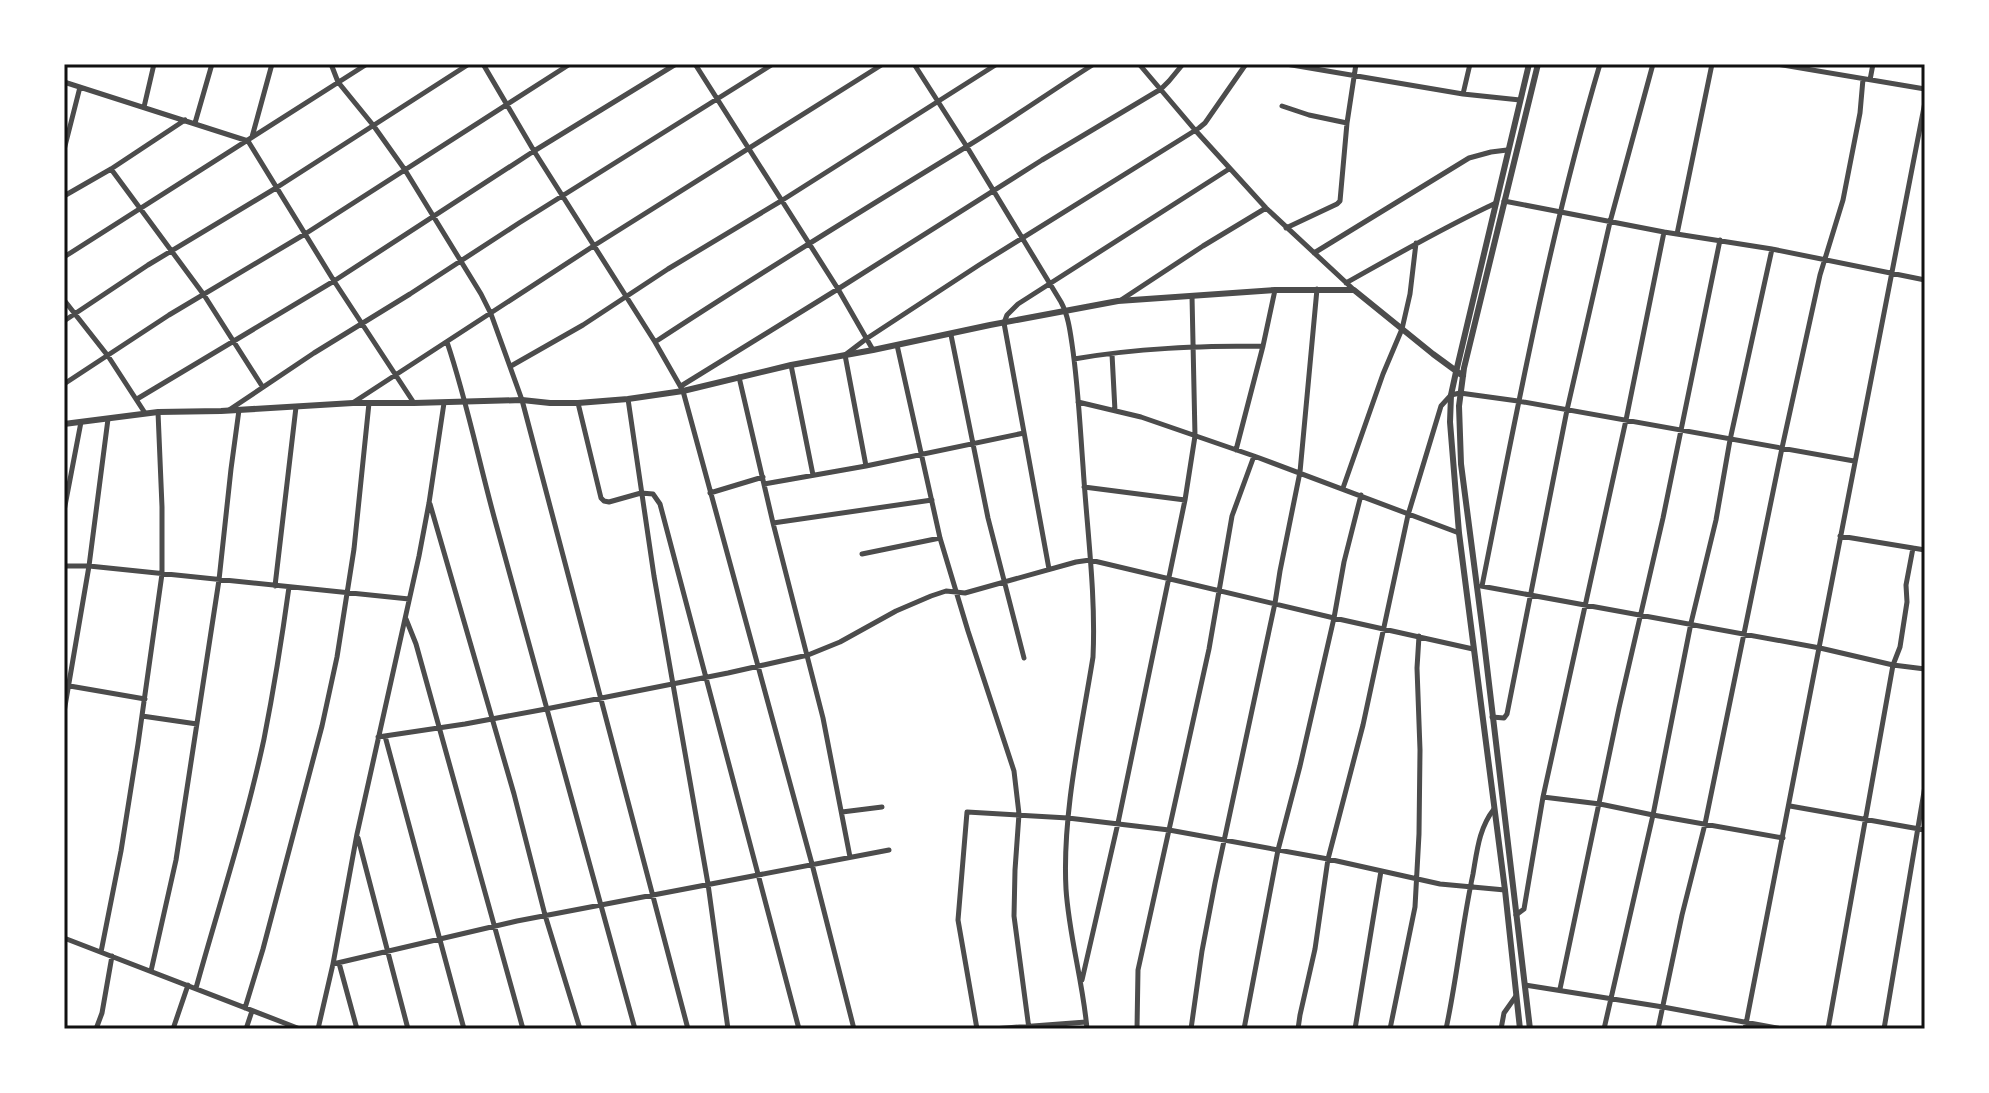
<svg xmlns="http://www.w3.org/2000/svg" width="1989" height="1093" font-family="Quicksand,sans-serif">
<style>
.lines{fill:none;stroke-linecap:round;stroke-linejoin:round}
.minor{stroke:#4c4c4c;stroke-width:5}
.tertiary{stroke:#4c4c4c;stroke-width:6}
.neatline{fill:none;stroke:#111;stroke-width:3}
</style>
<rect width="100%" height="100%" fill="#fff"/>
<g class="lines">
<path class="minor" d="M 331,64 L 338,82 L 373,125 L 405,170 L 481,294 L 491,314 L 522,400 L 688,1029
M 483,64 L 534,151 L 655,342 L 683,391 L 812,864 L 854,1029
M 695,64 L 838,289 L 873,350
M 914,64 L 967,147 L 1061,302 C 1068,315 1070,330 1072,344 C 1078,384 1080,426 1083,466 C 1087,530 1096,594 1093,657 C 1081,732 1062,814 1066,889 C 1069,936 1083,982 1087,1029
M 1139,64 L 1195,130 L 1266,208 L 1353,289
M 1286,64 L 1463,94 L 1520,100
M 1776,64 L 1925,89
M 1870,80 L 1873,64
M 64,82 L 248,141 L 334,281 L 414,403
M 1463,94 L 1470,64
M 1282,106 L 1309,115 L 1347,123
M 144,107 L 154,64
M 195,123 L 212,64
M 252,137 L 272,64
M 64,150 L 80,87
M 111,169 L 204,295 L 262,386
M 64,196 L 111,169 L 185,120
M 1504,201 L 1664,232 L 1772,249 L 1925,280
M 1286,228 L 1337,204 L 1340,201 L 1347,123 L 1356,64
M 1677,234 L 1712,64
M 1314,253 L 1469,158 L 1491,152 L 1507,150
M 64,257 L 367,64
M 1346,283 C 1396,255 1444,227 1496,203
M 64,300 L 108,356 L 145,413
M 1121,300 L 1203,246 L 1266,208
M 64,321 L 148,265 L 276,188 L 469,64
M 951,335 L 988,518 L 1024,658
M 447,342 C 467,401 479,463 496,524 C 543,692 588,861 635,1029
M 655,342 C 757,275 861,211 966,147 C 1009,121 1051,91 1094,64
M 897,345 L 940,538 L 968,631 L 1014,771 L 1019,814 L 1015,870 L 1014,916 L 1029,1029
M 1112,354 L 1115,411
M 1074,359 C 1137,348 1199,346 1263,346
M 791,365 L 813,475
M 511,366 L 583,325 L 668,269 L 781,201 L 997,64
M 739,377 L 773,523 L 823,718 L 850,857
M 64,384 L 169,315 L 305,234 L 570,64
M 681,386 L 838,289 L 1042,160 L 1161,89 L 1169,81 L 1183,64
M 137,399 L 334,281 L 534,151 L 676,64
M 628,399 L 654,576 L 708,884 L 728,1029
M 354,402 L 595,245 L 883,64
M 1078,402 L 1141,417 L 1254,456 L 1459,533
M 578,403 L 601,498 L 604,501 L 609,502 L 641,493 L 653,494 L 660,504 L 799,1029
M 229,410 L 314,353 L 410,294 L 519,223 L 773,64
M 1236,450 L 1263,346 L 1275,290
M 866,466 L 845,355 L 866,339 L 979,265 L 1199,128 L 1205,123 L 1246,64
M 764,484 L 866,466 L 1024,433
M 1084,487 L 1185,500
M 1343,488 L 1383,374 L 1402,329 L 1410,294 L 1416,243
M 710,493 L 763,477
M 430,504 L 514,794 L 545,915 L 580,1029
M 64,511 L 81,422
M 773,523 L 932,500
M 1840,536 L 1925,550
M 862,554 L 940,538
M 64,566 L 89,566 L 409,599
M 1049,569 L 1004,323 L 1007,315 L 1018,304 L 1229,169
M 275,586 L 296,407
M 1481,586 L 1820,648 L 1893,665 L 1925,669
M 1482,586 C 1517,411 1549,236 1600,64
M 406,619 L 416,644 L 523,1029
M 64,685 L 145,699
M 64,712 L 89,566 L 108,419
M 142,716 L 197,724
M 1492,717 L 1504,718 L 1507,714 L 1567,410 L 1610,222 L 1653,64
M 385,736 L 464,1029
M 378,737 L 465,724 L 546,709 L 728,673 L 808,655 L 840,642 L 896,611 L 931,596 L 946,591 L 965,593 L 1076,562 L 1090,560 L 1334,618 L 1473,649
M 1543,797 L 1600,804 L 1653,815 L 1783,838
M 1790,806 L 1925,830
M 842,812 L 882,807
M 358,838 L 408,1029
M 1516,915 L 1524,909 L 1543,797 L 1626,420 L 1664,232
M 64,938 L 300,1029
M 101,952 L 121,851 L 138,744 L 162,574 L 162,507 L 158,412
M 339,963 L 357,1029
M 333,964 L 517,921 L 889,850
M 151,971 L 176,860 L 219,580 L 231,469 L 239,410
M 1082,980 L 1118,823 L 1185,500 L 1195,436 L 1192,296
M 1525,985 L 1663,1007 L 1782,1029
M 196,988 C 219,905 246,823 264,739 C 274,688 282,638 289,587
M 1560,989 L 1619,708 L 1663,518 L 1720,240
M 245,1008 L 263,949 L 322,726 L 337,657 L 354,549 L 369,403
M 96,1029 L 102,1013 L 112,956
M 173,1029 L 188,985
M 246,1029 L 252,1011
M 318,1029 L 333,964 L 357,834 L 419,556 L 429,503 L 444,403
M 977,1029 L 958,920 L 967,812 L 1068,818 L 1169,830 L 1328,859 L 1440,884 L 1505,890
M 993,1029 L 1086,1022
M 1137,1029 L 1138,970 L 1209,649 L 1232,516 L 1254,456
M 1191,1029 L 1202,951 L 1215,883 L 1275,603 L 1280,571 L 1300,472 L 1317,289
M 1244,1029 L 1278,850 L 1300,766 L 1334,618 L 1344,562 L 1361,495
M 1298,1029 L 1300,1015 L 1315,949 L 1328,859 L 1363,725 L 1408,515 L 1441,406 L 1451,395 L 1460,393 L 1518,401 L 1854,461
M 1355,1029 L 1381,871
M 1390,1029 L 1415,907 L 1419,834 L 1420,750 L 1417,668 L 1419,636
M 1446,1029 C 1457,978 1462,925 1473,874 C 1477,851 1479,828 1494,809
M 1501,1029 L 1504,1013 L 1516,996
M 1604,1029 L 1653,815 L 1691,623 L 1716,520 L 1730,440 L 1772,249
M 1658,1029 L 1682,915 L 1705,824 L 1782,448 L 1820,275 L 1843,200 L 1860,113 L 1863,79
M 1745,1029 L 1925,102
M 1828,1029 L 1893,665 L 1900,647 L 1907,602 L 1906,585 L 1913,548
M 1884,1029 L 1925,786"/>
<path class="tertiary" d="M 64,424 L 158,412 L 221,411 L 353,403 L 414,403 L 522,400 L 550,403 L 578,403 L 628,399 L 683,391 L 791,365 L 873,350 L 990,325 L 1118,301 L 1275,290 L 1354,290 L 1433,354 L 1463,376
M 1520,1029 L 1505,890 L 1459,533 L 1450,422 L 1451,395 L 1456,372 L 1529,64
M 1530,1029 L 1483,633 L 1461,464 L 1459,406 L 1464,368 L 1538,64"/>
</g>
<rect width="1989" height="1093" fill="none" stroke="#ffffff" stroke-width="132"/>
<rect x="66" y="66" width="1857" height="961" class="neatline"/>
</svg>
